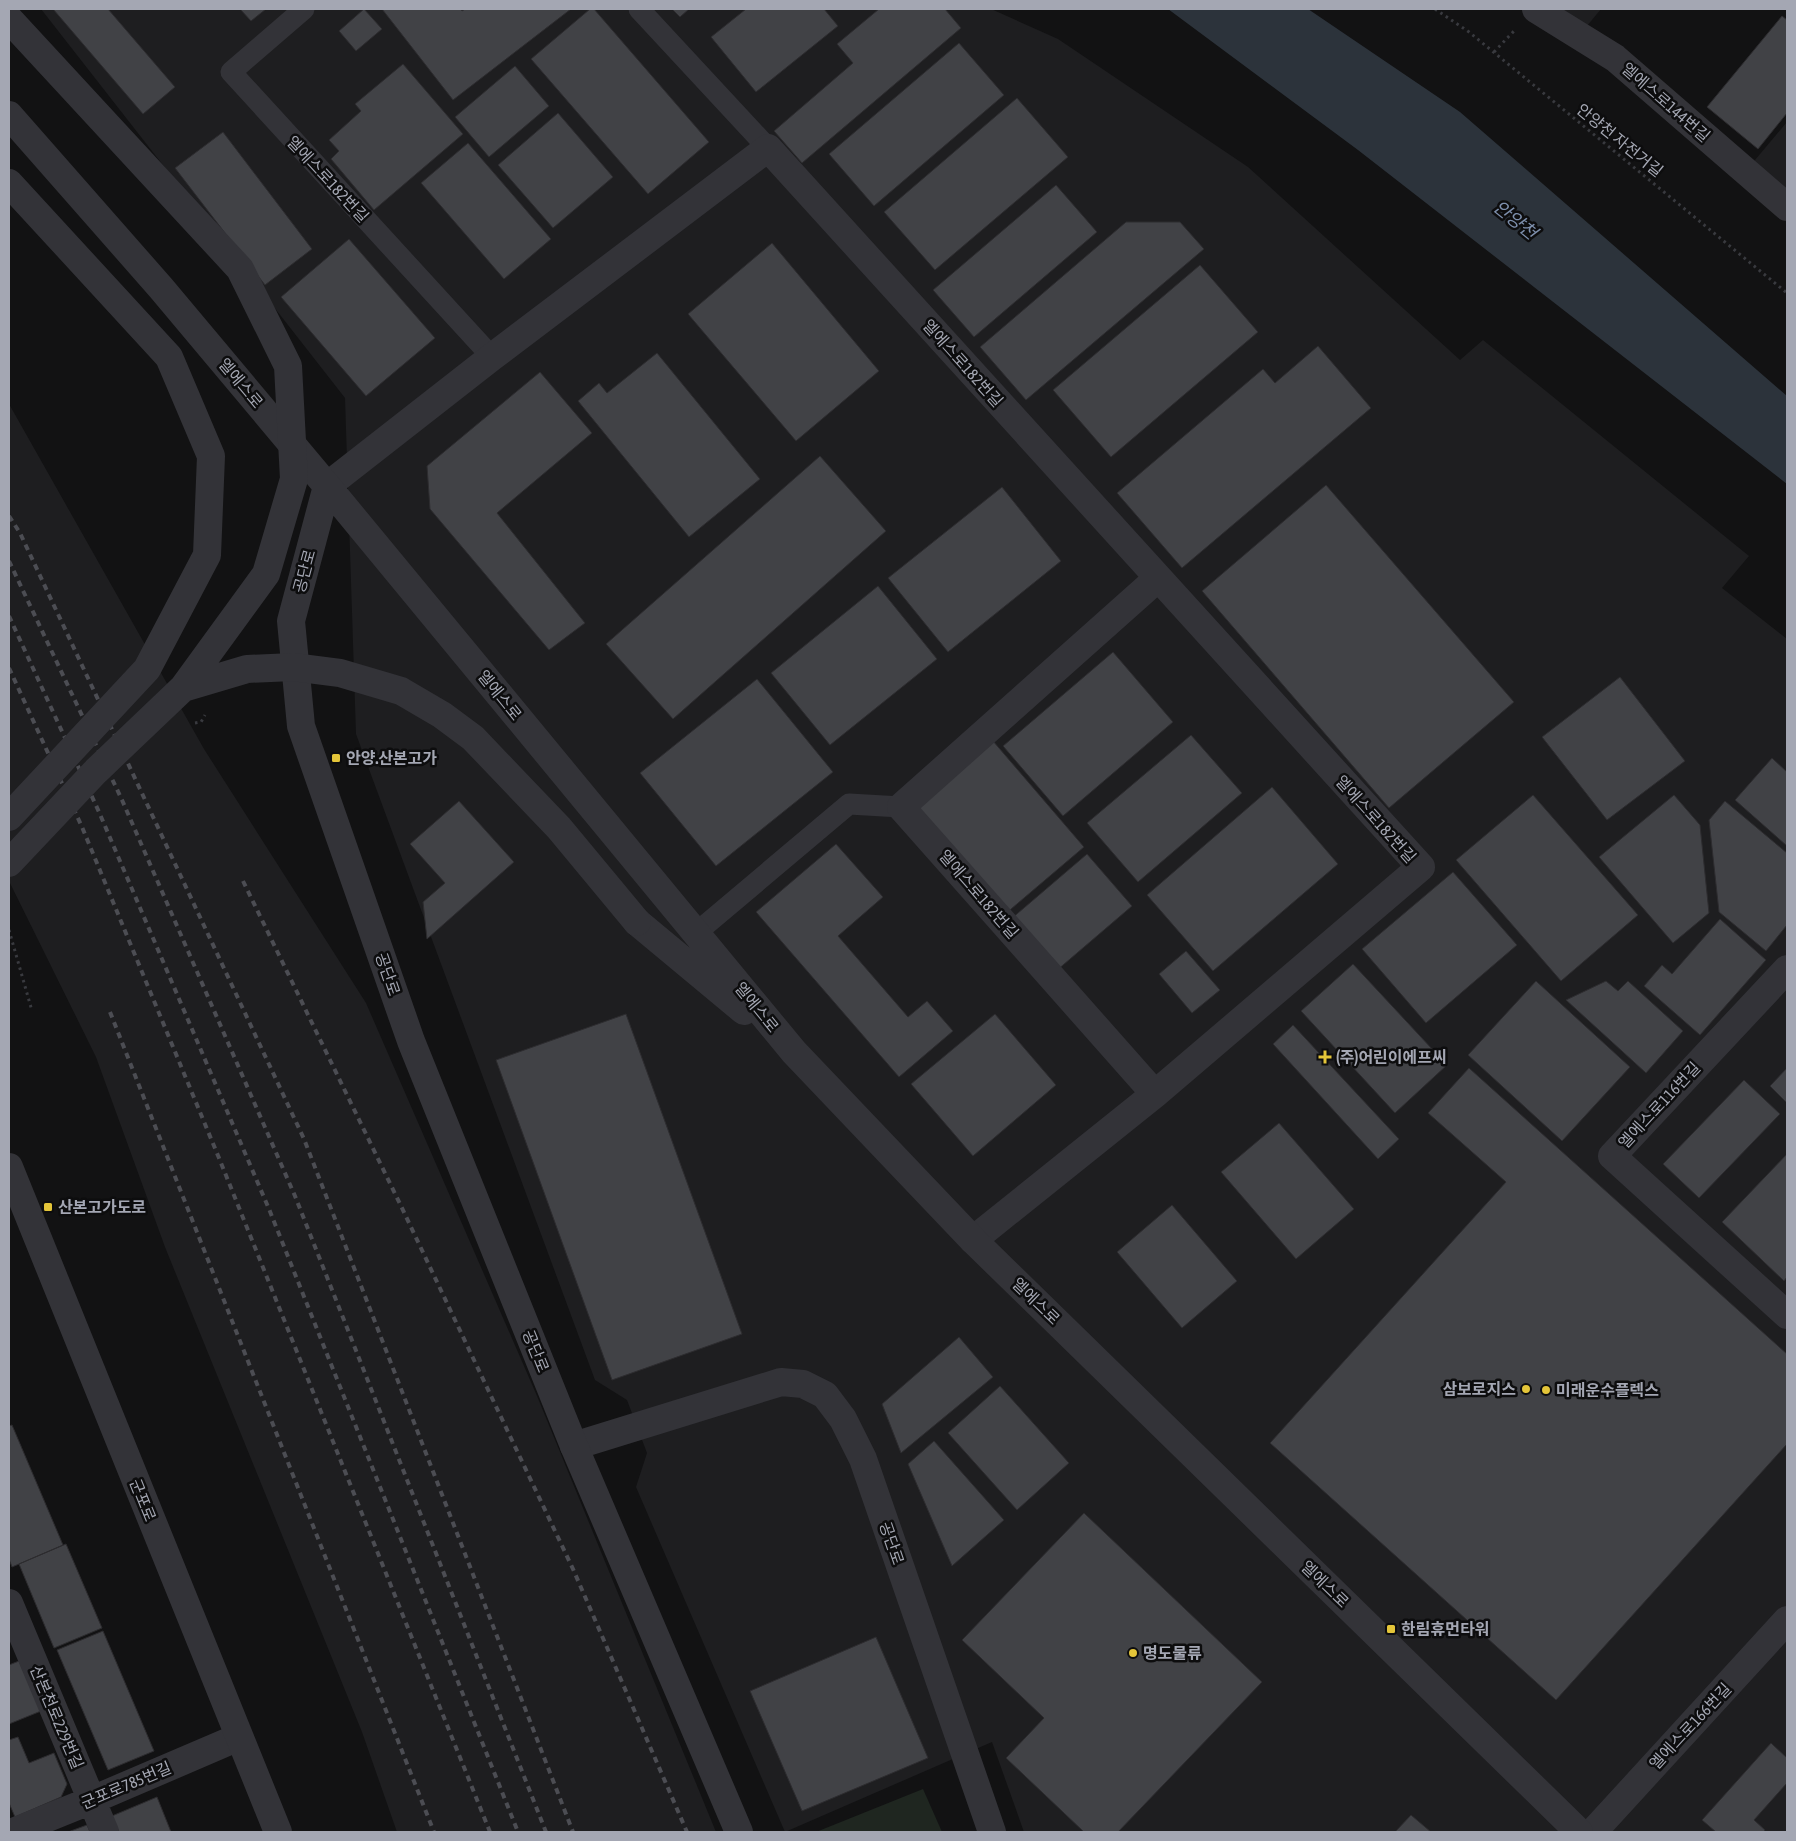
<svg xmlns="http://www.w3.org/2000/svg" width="1796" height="1841" font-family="'Asap Condensed','Noto Sans KR',sans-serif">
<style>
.built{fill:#1e1e20}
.green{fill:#1f2620}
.water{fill:#2c333b}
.building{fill:#414246;stroke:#2d2c2f}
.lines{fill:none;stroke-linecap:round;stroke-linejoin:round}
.path{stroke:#393a3f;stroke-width:3;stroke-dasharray:2.5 4;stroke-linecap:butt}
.service{stroke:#333338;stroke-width:21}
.minor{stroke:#333338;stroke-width:28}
.tertiary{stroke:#333338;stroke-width:28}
.rail{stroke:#4c4d53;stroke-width:4;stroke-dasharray:6 5;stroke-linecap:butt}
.tertiary-bridge{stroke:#333338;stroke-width:28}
.poi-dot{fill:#e4c539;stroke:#0d0d0e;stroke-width:2}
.labels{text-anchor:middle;stroke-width:5;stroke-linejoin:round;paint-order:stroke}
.street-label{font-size:16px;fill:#a4a7b3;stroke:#0d0d0e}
.poi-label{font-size:16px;font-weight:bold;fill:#a4a7b3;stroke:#0d0d0e;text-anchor:start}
.water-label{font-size:18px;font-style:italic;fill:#7d8fac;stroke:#0d0d0e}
</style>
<rect width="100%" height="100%" fill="#121213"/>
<path class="built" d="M 41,9 L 991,9 L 1058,39 L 1248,167 L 1460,360 L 1483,340 L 1749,556 L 1722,588 L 1787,639 L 1787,1832 L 1024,1832 L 992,1742 L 785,1832 L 636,1487 L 647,1453 L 627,1400 L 595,1380 L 356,734 L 345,398 Z
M 1546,9 L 1601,9 L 1582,32 Z
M 1787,122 L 1787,197 L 1750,166 Z
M 9,404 L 204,749 L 366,1003 L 537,1396 L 716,1832 L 397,1832 L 362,1732 L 165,1247 L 96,1057 L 9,881 Z"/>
<path class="green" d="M 923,1789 L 942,1832 L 816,1832 Z"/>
<path class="water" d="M 1168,9 L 1308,9 L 1460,112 L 1787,396 L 1787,484 L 1358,150 Z"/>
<path class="building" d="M 53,9 L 108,9 L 175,87 L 143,114 Z
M 240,9 L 266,9 L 251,21 Z
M 364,9 L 382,29 L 356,51 L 339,31 Z
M 382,9 L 461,9 L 462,11 L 465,9 L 571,9 L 453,100 Z
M 590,9 L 594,9 L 709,142 L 648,194 L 531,59 Z
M 672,9 L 689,9 L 680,17 Z
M 746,9 L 824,9 L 838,26 L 756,92 L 711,37 Z
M 879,9 L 945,9 L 961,28 L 802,163 L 774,131 L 853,63 L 837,44 Z
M 1782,16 L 1787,20 L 1787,113 L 1758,149 L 1707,107 Z
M 959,43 L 1004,95 L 874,206 L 829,154 Z
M 403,64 L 463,134 L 374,210 L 331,159 L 339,151 L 329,140 L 361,111 L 355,104 Z
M 515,66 L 549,106 L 489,157 L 455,117 Z
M 1017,98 L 1068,157 L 935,270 L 884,212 Z
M 558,113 L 613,177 L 553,228 L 498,165 Z
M 223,132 L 312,249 L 265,285 L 175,168 Z
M 468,143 L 551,239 L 504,279 L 421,183 Z
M 1056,185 L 1097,232 L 974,337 L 933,290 Z
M 1126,222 L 1180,222 L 1204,249 L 1026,400 L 980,347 Z
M 349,239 L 435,338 L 366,396 L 281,297 Z
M 772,243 L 879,371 L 796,441 L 688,314 Z
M 1200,265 L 1258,332 L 1111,457 L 1053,390 Z
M 1318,346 L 1371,408 L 1182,568 L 1117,493 L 1263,369 L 1275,383 Z
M 657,353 L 760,479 L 689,537 L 578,401 L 599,383 L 607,393 Z
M 540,372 L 592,433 L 497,513 L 585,623 L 549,650 L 430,509 L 427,466 Z
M 820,456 L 886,531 L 673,719 L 606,644 Z
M 1326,485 L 1514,702 L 1389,808 L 1202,591 Z
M 1002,487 L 1061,561 L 948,652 L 888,578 Z
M 878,586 L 937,659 L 830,745 L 771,673 Z
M 1113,652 L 1173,722 L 1063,816 L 1003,746 Z
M 1620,677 L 1685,761 L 1607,820 L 1542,737 Z
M 757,679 L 833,772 L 716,866 L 640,773 Z
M 1191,735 L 1242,793 L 1138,882 L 1087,823 Z
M 993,741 L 1084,847 L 1004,915 L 913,809 Z
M 1772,758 L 1787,772 L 1787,846 L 1735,800 Z
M 1272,787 L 1338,864 L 1213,971 L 1147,895 Z
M 1533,795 L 1638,915 L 1561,981 L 1456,860 Z
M 1674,795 L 1700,825 L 1709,913 L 1673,943 L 1599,857 Z
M 459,801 L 514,862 L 427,939 L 423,902 L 445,883 L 410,844 Z
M 1725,801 L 1787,853 L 1787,925 L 1766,951 L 1719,912 L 1709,820 Z
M 836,844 L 883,897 L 838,936 L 908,1017 L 927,1001 L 953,1031 L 899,1077 L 756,912 Z
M 1087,854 L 1132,906 L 1056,971 L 1011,919 Z
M 1453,872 L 1517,945 L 1426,1023 L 1362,949 Z
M 1720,919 L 1766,960 L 1700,1035 L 1644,986 L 1662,965 L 1672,974 Z
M 1186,951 L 1220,990 L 1192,1013 L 1159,974 Z
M 1353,964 L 1447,1065 L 1395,1113 L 1301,1011 Z
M 1536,981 L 1630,1067 L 1562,1141 L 1468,1055 Z
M 1606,981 L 1618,991 L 1628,981 L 1683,1031 L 1646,1073 L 1566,1000 Z
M 626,1014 L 742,1334 L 612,1380 L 496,1060 Z
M 995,1014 L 1056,1085 L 973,1156 L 911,1084 Z
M 1293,1025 L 1399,1139 L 1378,1159 L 1273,1044 Z
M 1469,1068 L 1787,1354 L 1787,1444 L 1556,1700 L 1270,1443 L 1506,1182 L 1428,1113 Z
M 1787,1068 L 1787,1103 L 1770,1086 Z
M 1744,1080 L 1780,1114 L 1699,1198 L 1663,1164 Z
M 1279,1123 L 1354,1209 L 1296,1259 L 1221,1172 Z
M 1787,1154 L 1787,1277 L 1784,1281 L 1722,1222 Z
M 1172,1205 L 1237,1281 L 1182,1328 L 1117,1252 Z
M 959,1337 L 993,1377 L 901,1453 L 882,1404 Z
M 1000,1386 L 1069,1463 L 1017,1510 L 948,1433 Z
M 12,1425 L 63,1545 L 12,1567 L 9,1559 L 9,1426 Z
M 934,1441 L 1004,1520 L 952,1566 L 908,1464 Z
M 1084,1513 L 1262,1682 L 1118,1832 L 1084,1832 L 1006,1758 L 1044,1718 L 962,1640 Z
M 66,1544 L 102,1628 L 54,1648 L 19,1564 Z
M 103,1631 L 154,1751 L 108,1770 L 57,1650 Z
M 876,1637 L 928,1758 L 802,1811 L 750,1691 Z
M 19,1661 L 41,1711 L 9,1724 L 9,1665 Z
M 18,1737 L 29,1763 L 54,1753 L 67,1784 L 61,1797 L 15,1817 L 9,1803 L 9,1740 Z
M 1771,1743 L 1787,1758 L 1787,1783 L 1754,1820 L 1765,1830 L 1763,1832 L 1716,1832 L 1702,1820 Z
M 157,1797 L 171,1832 L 119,1832 L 112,1816 Z
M 1411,1815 L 1431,1832 L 1395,1832 Z
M 87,1825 L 90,1832 L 68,1832 Z"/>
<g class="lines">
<path class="path" d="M 1435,9 L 1469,32 L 1787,293
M 1494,52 L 1514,31
M 195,723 L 201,722 L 205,715
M 9,930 L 32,1011"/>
<path class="service" d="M 304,9 L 231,72 L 492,357
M 639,9 L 768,148
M 696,933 L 849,804 L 901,807"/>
<path class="minor" d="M 1536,9 L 1615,58 L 1787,207
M 327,486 L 492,357 L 768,148 L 1421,867 L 1155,1094 L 973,1240
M 1787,969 L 1612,1156 L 1787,1315
M 1155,1094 L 901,807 L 1158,578
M 574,1446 L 781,1382 L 803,1384 L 825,1395 L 843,1419 L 863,1459 L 992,1832
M 9,1603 L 105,1832
M 13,1832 L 92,1800 L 239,1737
M 1593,1832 L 1787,1620"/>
<path class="tertiary" d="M 9,115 L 161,288 L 327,486 L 794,1052 L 973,1240 L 1579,1832
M 327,486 L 291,621 L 301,726 L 411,1041 L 574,1446 L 739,1832
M 637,922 L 744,1011
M 9,1167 L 278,1832"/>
<path class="rail" d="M 9,516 L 20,533 L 304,1139 L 573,1832
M 9,561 L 122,800 L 295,1196 L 546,1832
M 9,616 L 99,812 L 269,1209 L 518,1832
M 9,668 L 82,827 L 219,1158 L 490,1832
M 243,881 L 401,1206 L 573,1569 L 687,1832
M 110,1012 L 434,1832"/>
<path class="tertiary-bridge" d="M 9,19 L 240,269 L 288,366 L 294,479 L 266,574 L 183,688 L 96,771 L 9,863
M 9,183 L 169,357 L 211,456 L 207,555 L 147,669 L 9,817
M 183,688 L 247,669 L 293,667 L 340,673 L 401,691 L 442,715 L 473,738 L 559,828 L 637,922"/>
</g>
<g class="poi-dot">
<rect x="331" y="753" width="10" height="10" rx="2.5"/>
<path d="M1322.5 1049.5h5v5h5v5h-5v5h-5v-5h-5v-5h5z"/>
<rect x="43" y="1202" width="10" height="10" rx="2.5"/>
<circle cx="1526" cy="1389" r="5"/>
<circle cx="1546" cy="1390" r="5"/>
<rect x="1386" y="1624" width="10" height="10" rx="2.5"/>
<circle cx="1133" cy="1653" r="5"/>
</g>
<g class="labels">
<g class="street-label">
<text transform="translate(1666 102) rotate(41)" y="6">엘에스로144번길</text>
<text transform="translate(1620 140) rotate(39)" y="6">안양천 자전거길</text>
<text transform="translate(328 179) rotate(47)" y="6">엘에스로182번길</text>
<text transform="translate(963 363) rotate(48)" y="6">엘에스로182번길</text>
<text transform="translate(241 383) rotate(50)" y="6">엘에스로</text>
<text transform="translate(304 571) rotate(-75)" y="6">공단로</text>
<text transform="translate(500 695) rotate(51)" y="6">엘에스로</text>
<text transform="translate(1376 819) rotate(48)" y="6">엘에스로182번길</text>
<text transform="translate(979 894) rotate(49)" y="6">엘에스로182번길</text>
<text transform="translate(388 974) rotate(71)" y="6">공단로</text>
<text transform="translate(757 1007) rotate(51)" y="6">엘에스로</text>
<text transform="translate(1659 1105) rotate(-47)" y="6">엘에스로116번길</text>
<text transform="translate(1036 1301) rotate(44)" y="6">엘에스로</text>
<text transform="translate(536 1351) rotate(68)" y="6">공단로</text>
<text transform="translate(143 1500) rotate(68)" y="6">군포로</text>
<text transform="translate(892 1543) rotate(71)" y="6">공단로</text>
<text transform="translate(1325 1584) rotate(44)" y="6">엘에스로</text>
<text transform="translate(57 1717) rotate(67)" y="6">산본천로229번길</text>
<text transform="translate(1690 1726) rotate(-47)" y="6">엘에스로166번길</text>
<text transform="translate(126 1785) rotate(-23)" y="6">군포로785번길</text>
</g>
<g class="poi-label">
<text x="346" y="764">안양.산본고가</text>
<text x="1336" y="1063">(주)어린이에프씨</text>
<text x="58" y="1213">산본고가도로</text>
<text x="1516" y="1395" text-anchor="end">삼보로지스</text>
<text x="1556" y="1396">미래운수플렉스</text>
<text x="1401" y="1635">한림휴먼타워</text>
<text x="1143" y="1659">명도물류</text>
</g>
<g class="water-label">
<text transform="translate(1515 220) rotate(39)" y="6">안양천</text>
</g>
</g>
<rect width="1796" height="1841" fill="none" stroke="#a4a7b3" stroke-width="20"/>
</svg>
